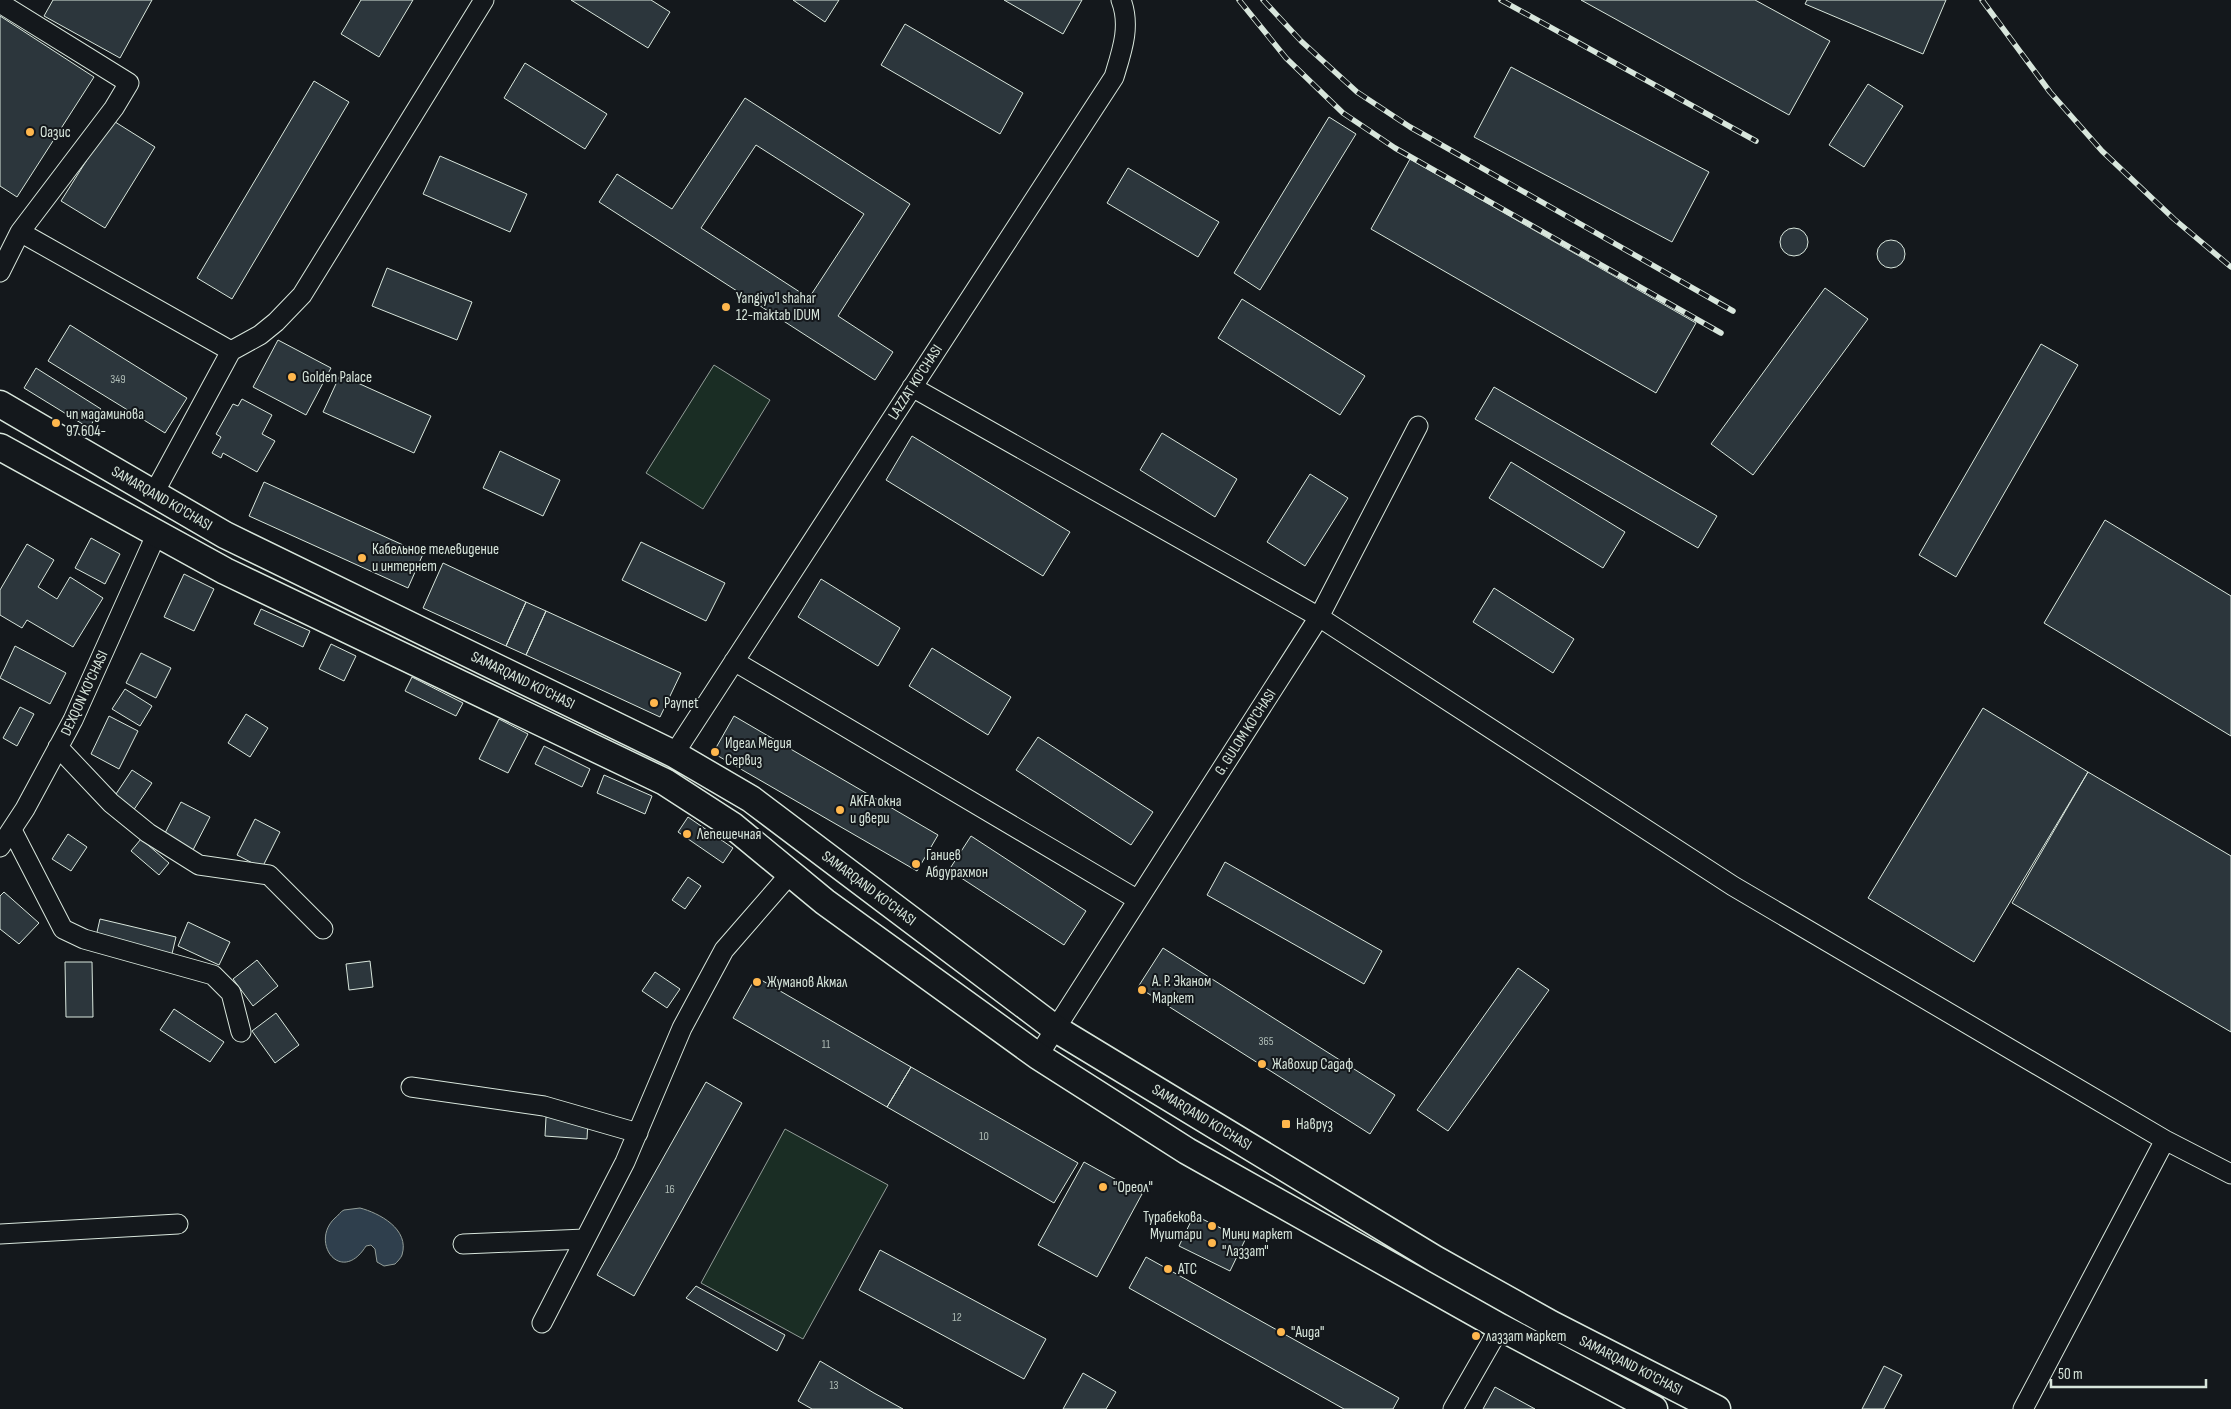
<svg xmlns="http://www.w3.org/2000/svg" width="2231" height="1409" font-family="'Sofia Sans Condensed',sans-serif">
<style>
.green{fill:#1a2d24;stroke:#939e99}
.water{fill:#2f3f4d;stroke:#939e99}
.building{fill:#2c363c;stroke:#d8e6dc;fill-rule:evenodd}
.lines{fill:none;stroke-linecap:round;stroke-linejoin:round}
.minor-casing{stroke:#d8e6dc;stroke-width:21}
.secondary-casing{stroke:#d8e6dc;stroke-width:29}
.minor{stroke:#14181c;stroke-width:19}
.secondary{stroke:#14181c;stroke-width:26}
.rail-casing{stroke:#d8e6dc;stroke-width:5.5}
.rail{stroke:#14181c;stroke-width:4;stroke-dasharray:11;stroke-linecap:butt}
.poi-dot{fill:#ffb74d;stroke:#14181c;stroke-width:2}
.labels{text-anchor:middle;stroke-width:4;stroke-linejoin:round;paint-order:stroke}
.number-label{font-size:12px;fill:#adbab4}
.poi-label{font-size:15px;fill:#d8e6dc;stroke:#14181c;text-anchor:start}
.street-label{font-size:15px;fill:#d8e6dc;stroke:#14181c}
</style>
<rect width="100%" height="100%" fill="#14181c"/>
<path class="green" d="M 714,365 L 770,400 L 703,509 L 646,473 Z
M 785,1129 L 888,1185 L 803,1339 L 701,1283 Z"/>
<path class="water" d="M 360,1208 C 379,1213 410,1229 402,1255 C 401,1258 397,1262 395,1264 L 384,1266 L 377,1262 L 375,1249 L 371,1245 L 366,1246 C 341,1286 309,1242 335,1218 C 338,1216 341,1211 344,1210 C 349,1209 355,1209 360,1208 Z"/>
<path class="building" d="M 53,0 L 152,0 L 120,58 L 44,16 Z
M 361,0 L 413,0 L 379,57 L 341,34 Z
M 571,0 L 651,0 L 670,12 L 648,48 Z
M 793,0 L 839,0 L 825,22 Z
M 1004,0 L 1082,0 L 1063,34 Z
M 1581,0 L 1755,0 L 1830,41 L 1789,115 Z
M 1807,0 L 1946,0 L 1923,54 L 1805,4 Z
M 0,16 L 94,77 L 17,197 L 0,186 Z
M 905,24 L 1023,93 L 1000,134 L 881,65 Z
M 525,63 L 607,114 L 585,149 L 504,98 Z
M 1511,67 L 1709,172 L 1672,242 L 1474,137 Z
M 314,81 L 349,102 L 232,299 L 197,278 Z
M 1868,84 L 1903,106 L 1864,167 L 1829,145 Z
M 745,98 L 910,204 L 838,316 L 893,352 L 875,380 L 599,202 L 617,174 L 672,209 ZM 756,145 L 864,214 L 809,298 L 701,228 Z
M 1329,117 L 1356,134 L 1260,290 L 1234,273 Z
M 112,120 L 155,147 L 105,228 L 61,201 Z
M 440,156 L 527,194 L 510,232 L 423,194 Z
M 1410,159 L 1696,323 L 1656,393 L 1371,229 Z
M 1128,168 L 1219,222 L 1198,257 L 1107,203 Z
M1780 242a14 14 0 1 1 28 0a14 14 0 1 1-28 0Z
M1877 254a14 14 0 1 1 28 0a14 14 0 1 1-28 0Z
M 387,268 L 472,302 L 457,340 L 372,306 Z
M 1825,288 L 1868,319 L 1753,475 L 1711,444 Z
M 1242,299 L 1365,376 L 1340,415 L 1218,338 Z
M 70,325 L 187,398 L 165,433 L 48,361 Z
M 278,340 L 331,368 L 306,415 L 253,387 Z
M 2041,344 L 2078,365 L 1956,577 L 1919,555 Z
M 36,368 L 101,409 L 89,428 L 24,388 Z
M 340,375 L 431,416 L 414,453 L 323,412 Z
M 1494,387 L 1717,516 L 1698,548 L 1475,419 Z
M 242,399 L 272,415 L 262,434 L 275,441 L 257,472 L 223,453 L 221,458 L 212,453 L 221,437 L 216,434 L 233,404 L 238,406 Z
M 1162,433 L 1237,479 L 1215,517 L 1140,470 Z
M 912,436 L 1070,532 L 1043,576 L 886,480 Z
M 500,451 L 560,480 L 543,516 L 483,488 Z
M 1511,462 L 1625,532 L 1603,568 L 1489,498 Z
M 1310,474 L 1348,498 L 1305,566 L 1267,542 Z
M 264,482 L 423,554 L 408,588 L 249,516 Z
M 2105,520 L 2231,596 L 2231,736 L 2044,623 Z
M 91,538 L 120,554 L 105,584 L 75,568 Z
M 641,542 L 725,583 L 706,621 L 622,580 Z
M 27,544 L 54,560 L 38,587 L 57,599 L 70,577 L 103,598 L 73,647 L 27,620 L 22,628 L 0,615 L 0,590 Z
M 443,563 L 526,602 L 506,646 L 423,608 Z
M 184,574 L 214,589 L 194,631 L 164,617 Z
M 821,579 L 900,628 L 878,666 L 798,617 Z
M 1494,588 L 1574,639 L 1553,673 L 1473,622 Z
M 526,602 L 546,611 L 526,655 L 506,646 Z
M 261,609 L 310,631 L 303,647 L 254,624 Z
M 546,611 L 681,673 L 660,717 L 526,655 Z
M 331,644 L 356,656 L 344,681 L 319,669 Z
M 15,646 L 66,673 L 50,704 L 0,678 Z
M 932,648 L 1011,697 L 988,735 L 909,686 Z
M 141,653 L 171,668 L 156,698 L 126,683 Z
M 412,677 L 463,703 L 456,716 L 405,691 Z
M 125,689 L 152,706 L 140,726 L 112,709 Z
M 20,707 L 34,714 L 17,746 L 3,738 Z
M 1983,708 L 2088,772 L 1974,962 L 1868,898 Z
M 246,714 L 268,728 L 250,757 L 228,743 Z
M 109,716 L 138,731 L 119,769 L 91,754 Z
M 734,716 L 938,835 L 917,871 L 713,753 Z
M 499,719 L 528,734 L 508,773 L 479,759 Z
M 1038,737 L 1153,812 L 1131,845 L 1016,770 Z
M 544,746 L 590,769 L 582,787 L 535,764 Z
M 132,770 L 152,783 L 133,811 L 114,797 Z
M 2088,772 L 2231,856 L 2231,1032 L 2012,903 Z
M 604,775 L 652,796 L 645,814 L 597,793 Z
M 181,802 L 210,817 L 193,850 L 164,835 Z
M 688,817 L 733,848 L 723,863 L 678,832 Z
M 255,819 L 280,832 L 262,868 L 237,855 Z
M 68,834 L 87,847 L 71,871 L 52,859 Z
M 971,836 L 1086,911 L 1064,945 L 949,870 Z
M 141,839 L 169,863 L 159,875 L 131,851 Z
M 1225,862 L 1382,951 L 1364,984 L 1207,895 Z
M 688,877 L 701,886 L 685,909 L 672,900 Z
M 4,892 L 39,923 L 19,944 L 0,929 L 0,896 Z
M 100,919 L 176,937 L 171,958 L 95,941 Z
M 188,922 L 230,942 L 219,965 L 178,946 Z
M 1163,948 L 1395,1095 L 1370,1134 L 1138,987 Z
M 257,960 L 278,986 L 253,1006 L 233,979 Z
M 370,961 L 373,987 L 349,990 L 346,964 Z
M 65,962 L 92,962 L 93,1017 L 66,1017 Z
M 1518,968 L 1549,990 L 1448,1131 L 1417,1110 Z
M 655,972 L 680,989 L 667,1008 L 642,991 Z
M 756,977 L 911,1067 L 887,1107 L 733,1018 Z
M 174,1009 L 224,1042 L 210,1062 L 160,1030 Z
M 276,1013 L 299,1045 L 275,1063 L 252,1031 Z
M 911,1067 L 1078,1163 L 1054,1203 L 887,1107 Z
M 706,1082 L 742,1103 L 634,1296 L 597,1275 Z
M 546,1117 L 588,1120 L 587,1139 L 545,1136 Z
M 1084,1162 L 1142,1194 L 1097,1277 L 1038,1245 Z
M 1194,1215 L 1245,1240 L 1230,1271 L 1179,1246 Z
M 880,1250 L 1046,1339 L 1024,1379 L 859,1290 Z
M 1146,1257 L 1399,1398 L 1393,1409 L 1344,1409 L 1129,1288 Z
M 696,1286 L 785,1335 L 777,1351 L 686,1298 Z
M 820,1361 L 874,1393 L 903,1409 L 812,1409 L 798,1401 Z
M 1884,1366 L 1902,1375 L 1884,1409 L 1862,1409 Z
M 1083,1373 L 1116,1392 L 1106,1409 L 1063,1409 Z
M 1495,1387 L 1535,1409 L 1483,1409 Z"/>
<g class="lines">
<g class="minor-casing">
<path id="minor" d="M 0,3 L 129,83 L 114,108 L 20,232
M 0,272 L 20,232 L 231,351
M 912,387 L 1319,617 L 1733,886 L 2165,1140 L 2231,1174
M 154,493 L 231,351 L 260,335 L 276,322 L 302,295 L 484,0
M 734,661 L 1138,900
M 58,747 L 111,803 L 148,833 L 199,865 L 269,875 L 323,929
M 674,754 L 1114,77 C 1122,51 1131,26 1121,0
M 12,830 L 63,929 L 84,939 L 213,975 L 231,993 L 241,1032
M 0,847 L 25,809 L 73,720 L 157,533
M 1038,1056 L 1319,617 L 1418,426
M 411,1087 L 544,1106 L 638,1133
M 0,1234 L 178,1224
M 463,1244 L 585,1239
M 542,1323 L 625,1162 L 682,1028 L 724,950 L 790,874
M 1453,1409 L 1500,1327
M 2023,1409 L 2165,1140"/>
</g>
<g class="secondary-casing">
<path id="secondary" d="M 0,404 L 225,535 L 674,754 L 751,799 L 1056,1029 L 1435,1259 L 1551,1324 L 1717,1409
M 0,447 L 225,571 L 665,782 L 733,826 L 825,902 L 1038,1056 L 1187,1151 L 1500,1327 L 1654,1409"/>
</g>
<use href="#minor" class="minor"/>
<use href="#secondary" class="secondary"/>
<g class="rail-casing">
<path id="rail" d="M 1239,0 L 1286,58 L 1343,113 L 1395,148 L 1721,333
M 1263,0 L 1301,41 L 1357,92 L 1410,127 L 1733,311
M 1501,0 L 1756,141
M 1982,0 L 2050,92 L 2102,151 L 2174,219 L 2231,267"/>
</g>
<use href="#rail" class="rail"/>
</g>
<g class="poi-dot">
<circle cx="30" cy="132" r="5"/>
<circle cx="726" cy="307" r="5"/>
<circle cx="292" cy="377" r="5"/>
<circle cx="56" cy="423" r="5"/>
<circle cx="362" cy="558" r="5"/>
<circle cx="654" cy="703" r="5"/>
<circle cx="715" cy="752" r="5"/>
<circle cx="840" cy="810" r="5"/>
<circle cx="687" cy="834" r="5"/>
<circle cx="916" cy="864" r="5"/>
<circle cx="757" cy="982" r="5"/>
<circle cx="1142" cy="990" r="5"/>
<circle cx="1262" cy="1064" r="5"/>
<rect x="1281" y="1119" width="10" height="10" rx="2.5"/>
<circle cx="1103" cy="1187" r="5"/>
<circle cx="1212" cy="1226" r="5"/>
<circle cx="1212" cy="1243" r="5"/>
<circle cx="1168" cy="1269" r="5"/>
<circle cx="1281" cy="1332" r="5"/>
<circle cx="1476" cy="1336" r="5"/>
</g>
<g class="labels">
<g class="number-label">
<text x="118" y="383">349</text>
<text x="1266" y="1045">365</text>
<text x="826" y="1048">11</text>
<text x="984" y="1140">10</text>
<text x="670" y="1193">16</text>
<text x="957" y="1321">12</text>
<text x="834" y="1389">13</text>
</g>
<g class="poi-label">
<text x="40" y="137">Оазис</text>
<text x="736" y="303">Yangiyo'l shahar<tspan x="736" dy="17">12-maktab IDUM</tspan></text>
<text x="302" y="382">Golden Palace</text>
<text x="66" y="419">чп мадаминова<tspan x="66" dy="17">97 604-</tspan></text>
<text x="372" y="554">Кабельное телевидение<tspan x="372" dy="17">и интернет</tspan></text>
<text x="664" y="708">Paynet</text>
<text x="725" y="748">Идеал Медия<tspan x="725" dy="17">Сервиз</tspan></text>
<text x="850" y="806">AKFA окна<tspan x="850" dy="17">и двери</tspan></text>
<text x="697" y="839">Лепешечная</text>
<text x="926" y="860">Ганиев<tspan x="926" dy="17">Абдурахмон</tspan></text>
<text x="1152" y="986">А. Р. Эканом<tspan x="1152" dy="17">Маркет</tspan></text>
<text x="767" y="987">Жуманов Акмал</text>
<text x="1272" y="1069">Жавохир Садаф</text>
<text x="1296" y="1129">Навруз</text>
<text x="1113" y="1192">"Ореол"</text>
<text x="1202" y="1222" text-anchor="end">Турабекова<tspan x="1202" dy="17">Муштари</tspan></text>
<text x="1222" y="1239">Мини маркет<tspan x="1222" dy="17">"Лаззат"</tspan></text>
<text x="1178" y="1274">АТС</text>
<text x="1291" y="1337">"Аида"</text>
<text x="1486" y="1341">лаззат маркет</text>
</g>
<g class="street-label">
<text transform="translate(915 382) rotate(-57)" y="5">LAZZAT KO'CHASI</text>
<text transform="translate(162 498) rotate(30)" y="5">SAMARQAND KO'CHASI</text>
<text transform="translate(523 680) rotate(26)" y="5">SAMARQAND KO'CHASI</text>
<text transform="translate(84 693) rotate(-65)" y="5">DEXQON KO'CHASI</text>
<text transform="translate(1245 732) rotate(-57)" y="5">G. GULOM KO'CHASI</text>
<text transform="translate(869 888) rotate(37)" y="5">SAMARQAND KO'CHASI</text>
<text transform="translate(1202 1117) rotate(31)" y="5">SAMARQAND KO'CHASI</text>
<text transform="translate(1631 1365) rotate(27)" y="5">SAMARQAND KO'CHASI</text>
</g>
</g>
<path d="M2051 1379v8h155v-8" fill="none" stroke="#d8e6dc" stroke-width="2.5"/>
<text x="2058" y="1379" font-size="15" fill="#d8e6dc" stroke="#14181c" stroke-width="4" paint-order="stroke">50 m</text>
</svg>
